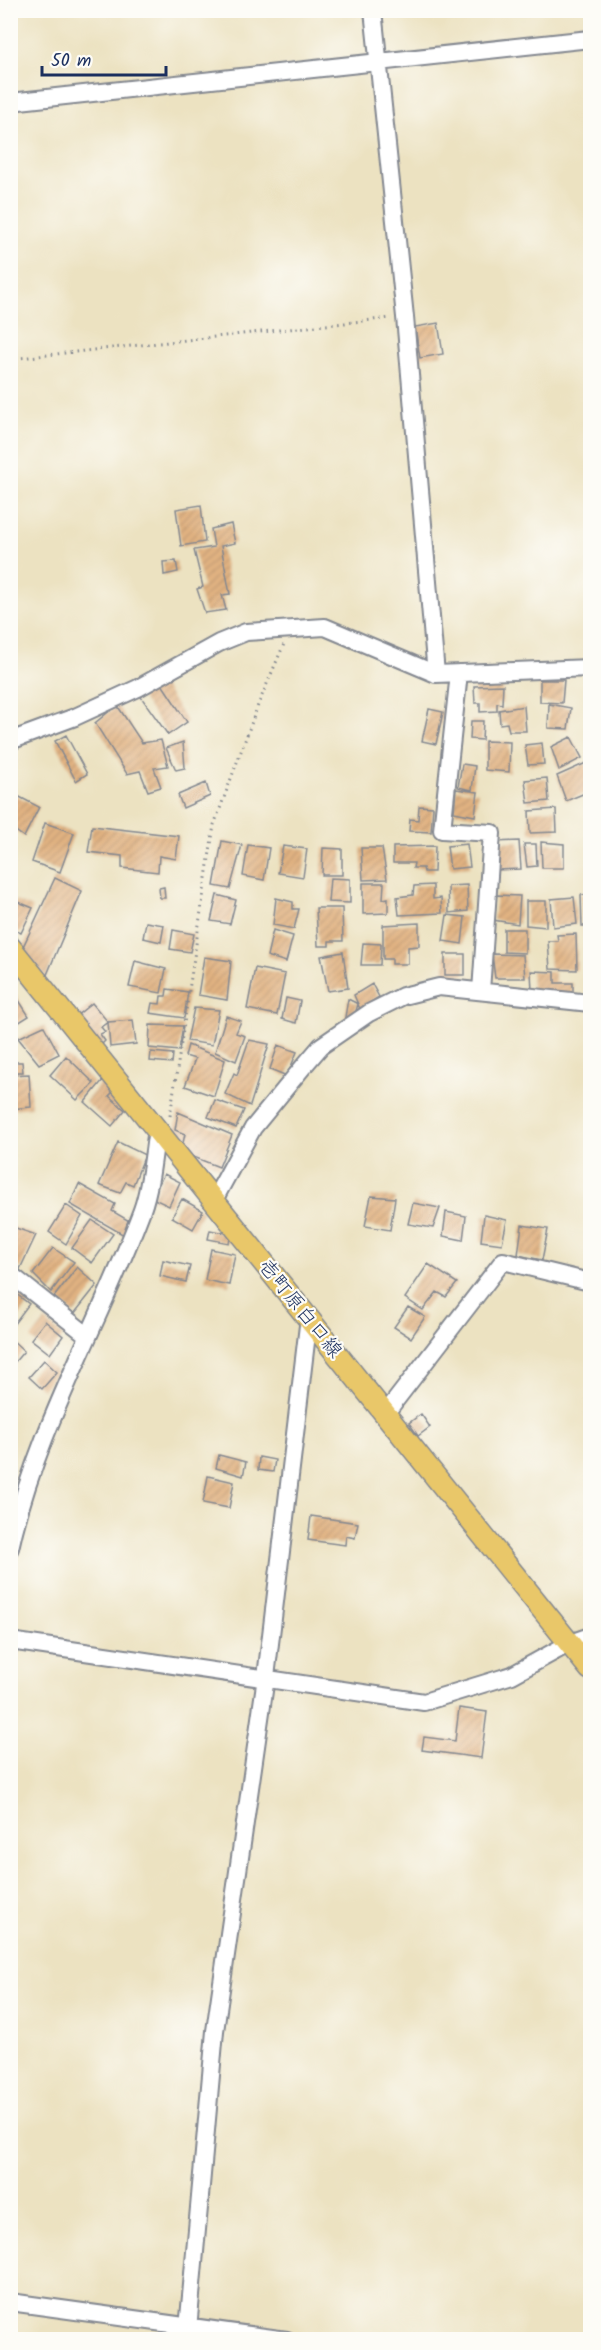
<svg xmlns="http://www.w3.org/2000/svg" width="601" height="2350" font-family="Kalam,'Klee One',sans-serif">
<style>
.building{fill:url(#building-hatch)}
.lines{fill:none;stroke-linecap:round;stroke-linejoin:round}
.minor-casing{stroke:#848890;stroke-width:20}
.major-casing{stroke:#848890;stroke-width:24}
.path{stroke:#848890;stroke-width:3;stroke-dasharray:1.5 4.5;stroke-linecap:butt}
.minor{stroke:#fff;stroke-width:16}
.major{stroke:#e9c769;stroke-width:21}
.labels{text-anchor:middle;stroke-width:4.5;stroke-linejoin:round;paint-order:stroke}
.street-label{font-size:20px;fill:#1b2f5e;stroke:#fdfcf7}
</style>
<defs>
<pattern id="building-hatch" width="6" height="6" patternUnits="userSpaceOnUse" patternTransform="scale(1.5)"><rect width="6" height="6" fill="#e1b281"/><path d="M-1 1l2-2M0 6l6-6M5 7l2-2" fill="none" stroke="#c09972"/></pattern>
</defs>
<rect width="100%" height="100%" fill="#fdfcf7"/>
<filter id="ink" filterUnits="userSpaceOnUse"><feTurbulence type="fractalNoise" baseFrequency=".0167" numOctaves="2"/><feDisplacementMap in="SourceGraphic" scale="12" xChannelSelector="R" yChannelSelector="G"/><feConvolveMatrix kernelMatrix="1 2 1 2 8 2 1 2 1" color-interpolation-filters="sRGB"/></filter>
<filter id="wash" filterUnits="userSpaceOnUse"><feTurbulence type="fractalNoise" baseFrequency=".008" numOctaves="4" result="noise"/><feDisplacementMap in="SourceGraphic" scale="24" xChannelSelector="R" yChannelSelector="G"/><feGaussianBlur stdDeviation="1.35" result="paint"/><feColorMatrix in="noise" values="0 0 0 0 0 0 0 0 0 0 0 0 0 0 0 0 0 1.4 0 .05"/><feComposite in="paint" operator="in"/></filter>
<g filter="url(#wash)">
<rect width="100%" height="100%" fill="#ece2c1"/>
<g id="blocks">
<path class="building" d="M 438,323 L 443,354 L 420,358 L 415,327 Z
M 201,505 L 205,542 L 181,546 L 176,509 Z
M 231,524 L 235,543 L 221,546 L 230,594 L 222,595 L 226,610 L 205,613 L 197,589 L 203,587 L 194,550 L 214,547 L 211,529 Z
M 176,561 L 178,572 L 164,575 L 163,562 Z
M 540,680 L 564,680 L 562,703 L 540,702 Z
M 160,681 L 187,722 L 168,735 L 141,697 Z
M 503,685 L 502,704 L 497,703 L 497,711 L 480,712 L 480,703 L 475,703 L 474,686 Z
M 549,704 L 571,708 L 568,729 L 548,728 Z
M 117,705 L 142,743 L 161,740 L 168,766 L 154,768 L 161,787 L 148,791 L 140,771 L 127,774 L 95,723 Z
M 524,706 L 526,731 L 509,731 L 507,723 L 500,724 L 499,710 Z
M 429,709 L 443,712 L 436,744 L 422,741 Z
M 471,721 L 483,721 L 482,740 L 470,739 Z
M 66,735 L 87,774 L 76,781 L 55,741 Z
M 571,737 L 582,758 L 559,770 L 551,747 Z
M 485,741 L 510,742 L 509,772 L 485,770 Z
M 183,742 L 185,768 L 176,770 L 166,748 Z
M 542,743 L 544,764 L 528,765 L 525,745 Z
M 586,763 L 590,778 L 590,791 L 566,801 L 557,776 Z
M 462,764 L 475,766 L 472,790 L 458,787 Z
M 547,778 L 549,801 L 528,803 L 525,780 Z
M 206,783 L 210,796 L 183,808 L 178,795 Z
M 456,789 L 478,792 L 475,816 L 454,812 Z
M 10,792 L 39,807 L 24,837 L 13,829 L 10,834 Z
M 419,806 L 433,807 L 431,832 L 409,831 L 410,819 L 418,820 Z
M 556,809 L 557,832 L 530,833 L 529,811 Z
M 45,823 L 74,833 L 60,872 L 32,862 Z
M 92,826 L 179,836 L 176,859 L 159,856 L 158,872 L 122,868 L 122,856 L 88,852 Z
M 222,841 L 242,845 L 230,889 L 214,886 Z
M 519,841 L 521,869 L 496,870 L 494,842 Z
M 541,842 L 564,844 L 564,868 L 542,868 Z
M 467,844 L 470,867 L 450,869 L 447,846 Z
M 524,844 L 536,844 L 537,866 L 527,867 Z
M 248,845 L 269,848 L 264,880 L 243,876 Z
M 283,846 L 307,849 L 303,877 L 278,873 Z
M 435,846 L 434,872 L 424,872 L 423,868 L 413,868 L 414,863 L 393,863 L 393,847 Z
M 323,848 L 342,849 L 342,875 L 322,875 Z
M 361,848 L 382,848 L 387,879 L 363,880 Z
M 55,878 L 82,891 L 46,977 L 22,949 Z
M 330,878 L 350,879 L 350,903 L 328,902 Z
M 363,883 L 384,883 L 383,899 L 388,898 L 388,913 L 363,914 Z
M 433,885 L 433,899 L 441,898 L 442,913 L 399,915 L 397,897 L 413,895 L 414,886 Z
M 467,885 L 468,911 L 449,913 L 448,886 Z
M 164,887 L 165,898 L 160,898 L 159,888 Z
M 590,894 L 590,926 L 582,926 L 581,895 Z
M 217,895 L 236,900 L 230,924 L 211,921 Z
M 496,895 L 520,896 L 518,924 L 493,920 Z
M 574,897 L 577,924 L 553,927 L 551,899 Z
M 276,898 L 293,902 L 293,909 L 299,909 L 294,929 L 273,925 Z
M 16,901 L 33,908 L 21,933 L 10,928 L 10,914 Z
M 526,901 L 546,901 L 546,927 L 526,925 Z
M 316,908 L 342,908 L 343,941 L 329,941 L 329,946 L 318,946 Z
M 447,915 L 465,917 L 462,944 L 443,941 Z
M 146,922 L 164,925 L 161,942 L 143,938 Z
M 419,923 L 419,946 L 408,947 L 408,964 L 392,964 L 392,959 L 383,959 L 383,925 Z
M 504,929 L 525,929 L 525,953 L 504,952 Z
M 173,930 L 194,934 L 190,952 L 170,949 Z
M 273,930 L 293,936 L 286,962 L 267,956 Z
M 576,934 L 577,970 L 550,969 L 548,941 L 558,941 L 557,935 Z
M 363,943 L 381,944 L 380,965 L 361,965 Z
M 343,952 L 348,988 L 328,991 L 321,956 Z
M 445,954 L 465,954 L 465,975 L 445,975 Z
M 492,954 L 523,955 L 525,978 L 495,978 Z
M 204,957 L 231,961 L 227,1000 L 198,995 Z
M 135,961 L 166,969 L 161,993 L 129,987 Z
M 255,968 L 285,974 L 277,1015 L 247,1009 Z
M 531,971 L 555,972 L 555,983 L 573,983 L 573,996 L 532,991 Z
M 372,984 L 379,997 L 360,1009 L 354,995 Z
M 167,989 L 188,992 L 184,1018 L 150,1013 L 152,1003 L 160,1004 L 161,996 L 166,996 Z
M 13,991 L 29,1016 L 10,1028 L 10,993 Z
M 286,998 L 300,1001 L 296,1023 L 282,1019 Z
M 348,999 L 358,1004 L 354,1018 L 345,1017 Z
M 92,1003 L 108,1022 L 101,1027 L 105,1032 L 100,1034 L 105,1041 L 98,1048 L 75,1017 Z
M 194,1008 L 219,1010 L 212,1045 L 187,1041 Z
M 226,1016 L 241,1021 L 236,1033 L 245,1036 L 236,1061 L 215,1052 Z
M 133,1020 L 136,1044 L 110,1047 L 108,1022 Z
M 150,1025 L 183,1026 L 179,1051 L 149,1048 Z
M 44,1026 L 59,1054 L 39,1064 L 18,1038 Z
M 249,1040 L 269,1044 L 250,1106 L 225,1094 L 234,1073 L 237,1075 Z
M 188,1045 L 225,1060 L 214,1096 L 185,1086 L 195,1059 L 185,1056 Z
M 278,1045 L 297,1052 L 287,1076 L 270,1069 Z
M 151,1052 L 173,1054 L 172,1063 L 150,1061 Z
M 66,1056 L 94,1083 L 77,1100 L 50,1075 Z
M 10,1062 L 22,1062 L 23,1072 L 10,1072 Z
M 29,1074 L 31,1107 L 10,1109 L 10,1075 Z
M 103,1080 L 114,1091 L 109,1096 L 125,1110 L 112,1126 L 85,1102 Z
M 215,1100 L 244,1110 L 236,1128 L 208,1117 Z
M 178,1112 L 232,1135 L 219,1167 L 181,1152 L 185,1134 L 175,1130 Z
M 118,1142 L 145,1155 L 133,1185 L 126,1182 L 120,1193 L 99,1185 Z
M 164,1174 L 180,1182 L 169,1206 L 152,1198 Z
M 79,1184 L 115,1204 L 112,1211 L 131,1222 L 124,1235 L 70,1204 Z
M 371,1196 L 395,1198 L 390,1230 L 365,1226 Z
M 182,1199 L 203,1211 L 193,1229 L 172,1217 Z
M 413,1203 L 440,1208 L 433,1228 L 408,1224 Z
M 66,1205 L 82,1216 L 66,1244 L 49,1232 Z
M 446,1212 L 466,1216 L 463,1240 L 443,1236 Z
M 484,1215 L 507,1220 L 502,1244 L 481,1241 Z
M 92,1220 L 113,1234 L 92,1263 L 72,1248 Z
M 522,1225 L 548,1229 L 542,1260 L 518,1255 Z
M 10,1226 L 36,1235 L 20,1269 L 10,1263 Z
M 210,1230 L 231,1234 L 229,1243 L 208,1239 Z
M 53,1248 L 74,1262 L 51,1292 L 33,1274 Z
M 211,1249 L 235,1254 L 229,1285 L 205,1280 Z
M 163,1260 L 190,1266 L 186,1282 L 160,1276 Z
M 428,1264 L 457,1283 L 446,1297 L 437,1292 L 423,1310 L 405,1298 Z
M 77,1267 L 97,1285 L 74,1314 L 54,1297 Z
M 10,1289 L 29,1304 L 13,1325 L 10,1323 Z
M 408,1307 L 425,1317 L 411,1338 L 394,1327 Z
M 45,1321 L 63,1336 L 50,1354 L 31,1339 Z
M 10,1338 L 24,1351 L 13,1364 L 10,1362 Z
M 44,1360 L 57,1372 L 42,1389 L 29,1377 Z
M 421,1414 L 430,1427 L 418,1436 L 409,1423 Z
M 219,1455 L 246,1462 L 243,1476 L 216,1468 Z
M 259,1457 L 275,1460 L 273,1472 L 258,1470 Z
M 208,1476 L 234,1482 L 229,1508 L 203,1503 Z
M 311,1516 L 358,1523 L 355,1538 L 346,1536 L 345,1545 L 308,1540 Z
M 459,1708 L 487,1712 L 481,1758 L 422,1750 L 424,1737 L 455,1741 Z"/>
</g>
</g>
<g filter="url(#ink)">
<use href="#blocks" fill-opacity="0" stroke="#848890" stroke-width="1.5"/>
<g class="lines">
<g class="minor-casing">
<path id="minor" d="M 373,10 L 405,317 L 436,674
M 10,102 L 590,39
M 459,673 L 442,830 L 492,833 L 481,991
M 10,741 L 75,717 L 138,688 L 219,643 L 246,632 L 325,627 L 436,674 L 590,668
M 214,1200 L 253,1128 L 303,1067 L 321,1046 L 369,1013 L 403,996 L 439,987 L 590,1003
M 10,1274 L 87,1335
M 385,1414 L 503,1261 L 590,1282
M 10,1548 C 36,1430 100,1323 142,1210 C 151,1185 153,1155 157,1129
M 10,1641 L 424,1702 L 512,1675 L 570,1643 L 590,1636
M 10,2302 L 287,2340
M 187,2340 L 215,2031 L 266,1677 L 309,1317"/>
</g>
<g class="major-casing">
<path id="major" d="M 10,947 L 590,1669"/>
</g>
<path class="path" d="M 10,359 L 391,318
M 170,1116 L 214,825 L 258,705 L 284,644"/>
<use href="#minor" class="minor"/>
<use href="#major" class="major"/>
</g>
</g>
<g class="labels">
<g class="street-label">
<text transform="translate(301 1308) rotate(51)" y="7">壱町原白口線</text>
</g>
</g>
<rect width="601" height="2350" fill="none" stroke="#fdfcf7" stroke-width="36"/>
<path d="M42 66v9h124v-9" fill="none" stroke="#1b2f5e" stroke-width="3"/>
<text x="51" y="66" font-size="18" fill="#1b2f5e" stroke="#fdfcf7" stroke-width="4.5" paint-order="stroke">50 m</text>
</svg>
